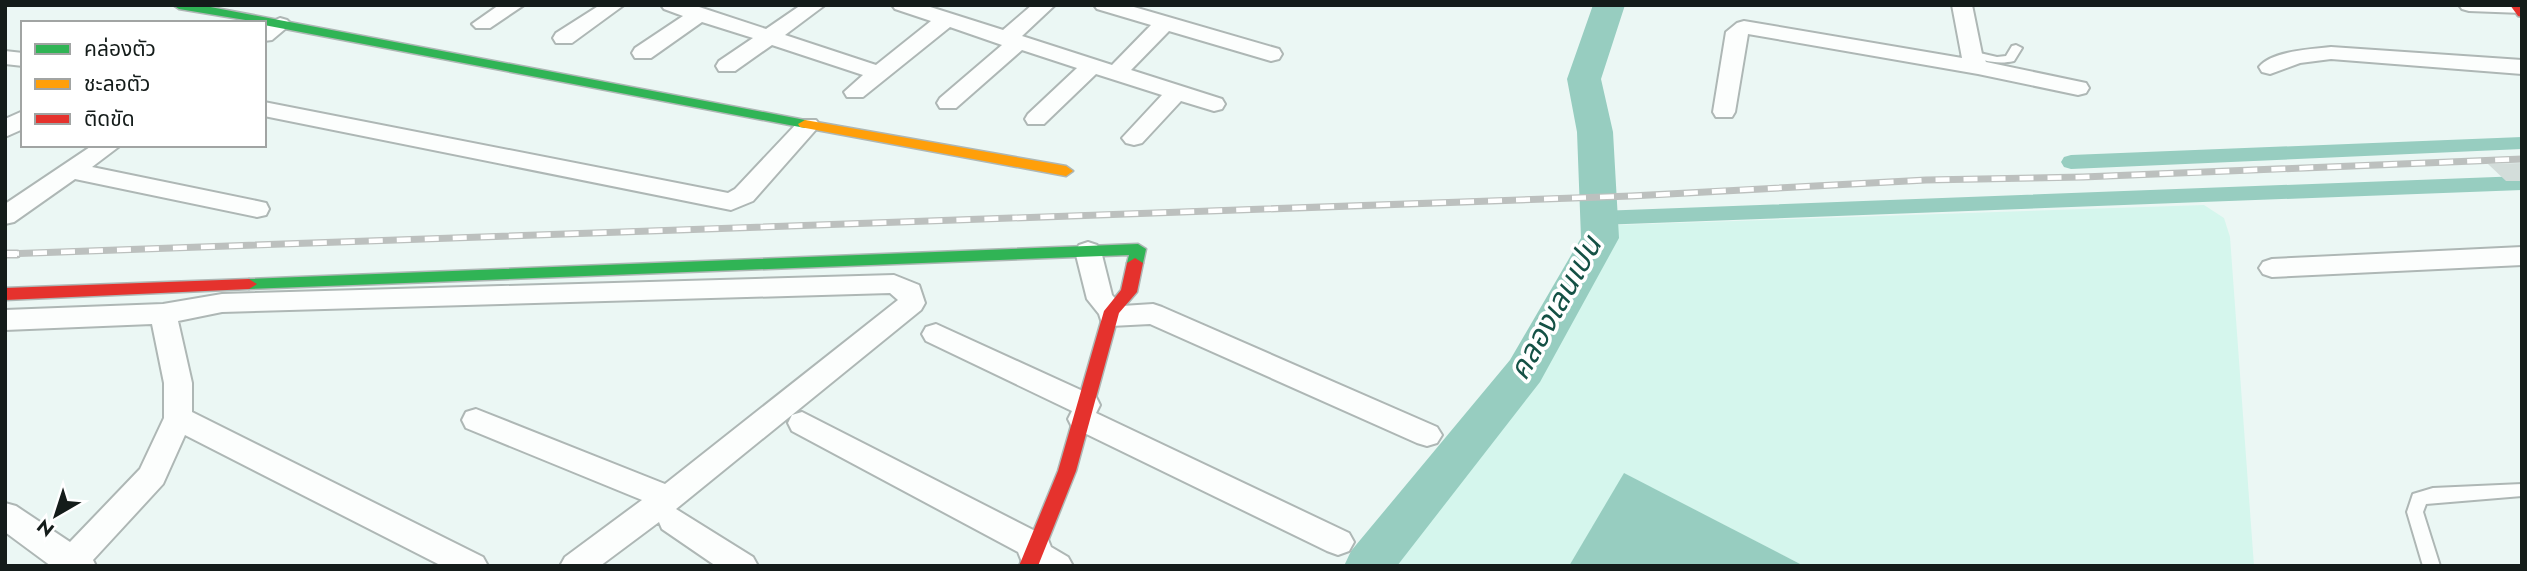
<svg xmlns="http://www.w3.org/2000/svg" width="2527" height="571" font-family="Jost,'Noto Sans Thai',sans-serif">
<style>
.green{fill:#d5f6ed}
.water{fill:#97cdc0}
.lines{fill:none;stroke-linecap:round;stroke-linejoin:round}
.canal{fill:#97cdc0;fill-rule:evenodd}
.river{fill:#97cdc0;fill-rule:evenodd}
.building{fill:#d3ddda}
.lane-casing{stroke:#aeb7b5;stroke-width:4}
.street-casing{stroke:#aeb7b5;stroke-width:4}
.fast-casing{stroke:#aeb7b5;stroke-width:3}
.slow-casing{stroke:#aeb7b5;stroke-width:3}
.jam-casing{stroke:#aeb7b5;stroke-width:3}
.lane{fill:#fcfefd;fill-rule:evenodd}
.street{fill:#fcfefd;fill-rule:evenodd}
.fast{fill:#30b455;fill-rule:evenodd}
.slow{fill:#ff9f0a;fill-rule:evenodd}
.jam{fill:#e5322d;fill-rule:evenodd}
.rail-far1-casing{stroke:#bcc0be;stroke-width:7}
.rail-casing{stroke:#bcc0be;stroke-width:9}
.rail-far1{stroke:#fff;stroke-width:4.5;stroke-dasharray:14;stroke-linecap:butt}
.rail{stroke:#fff;stroke-width:6;stroke-dasharray:18;stroke-linecap:butt}
.labels{text-anchor:middle;stroke-width:7;stroke-linejoin:round;paint-order:stroke}
.water-label{font-size:30px;font-style:italic;fill:#145145;stroke:#fff}
</style>
<rect width="100%" height="100%" fill="#ebf7f4"/>
<path class="green" d="M 2204,205 L 2224,218 L 2230,237 L 2254,566 L 1804,566 L 1625,474 L 1569,566 L 1396,566 L 1492,440 L 1569,326 L 1616,225 Z"/>
<path class="water" d="M 1624,473 L 1804,566 L 1569,566 Z"/>
<g class="lines">
<path class="canal" d="M 2522,137 L 2522,149 L 2071,169 L 2064,167 L 2061,162 L 2064,157 L 2071,155 Z
M 2522,176 L 2522,190 L 1599,225 L 1591,223 L 1588,218 L 1591,213 L 1599,211 Z"/>
<path class="river" d="M 1593,5 L 1625,5 L 1601,79 L 1613,132 L 1619,238 L 1540,382 L 1397,566 L 1344,566 L 1351,551 L 1510,360 L 1581,238 L 1577,132 L 1567,79 Z"/>
</g>
<path class="building" d="M 2522,163 L 2522,181 L 2506,181 L 2488,164 Z"/>
<g class="lines">
<g class="lane-casing">
<path id="lane" d="M 2016,45 L 2022,48 L 2014,61 C 1997,65 1983,60 1967,56 L 1965,54 L 1971,51 L 1997,57 L 2006,56 L 2012,46 Z
M 2522,484 L 2522,496 L 2426,504 L 2423,512 L 2440,566 L 2423,566 L 2407,512 L 2413,494 L 2433,488 Z"/>
</g>
<g class="street-casing">
<path id="street" d="M 499,5 L 524,5 L 490,28 L 476,28 L 472,24 Z
M 600,5 L 624,5 L 572,43 L 556,43 L 553,38 L 556,33 Z
M 661,5 L 693,5 L 766,29 L 801,5 L 825,5 L 785,35 L 876,65 L 931,21 L 895,9 L 892,5 L 924,5 L 1003,30 L 1032,5 L 1055,5 L 1022,36 L 1112,65 L 1151,25 L 1097,9 L 1094,5 L 1127,5 L 1279,49 L 1282,54 L 1279,59 L 1271,61 L 1169,31 L 1131,70 L 1222,99 L 1225,104 L 1222,109 L 1214,111 L 1181,101 L 1142,143 L 1134,145 L 1126,143 L 1122,138 L 1162,95 L 1096,74 L 1044,124 L 1028,124 L 1025,119 L 1028,114 L 1077,68 L 1022,50 L 956,108 L 940,108 L 937,103 L 940,98 L 1002,45 L 950,27 L 863,97 L 847,97 L 844,92 L 863,75 L 772,45 L 735,71 L 719,71 L 716,66 L 719,61 L 753,38 L 702,22 L 651,58 L 635,58 L 632,53 L 635,48 L 683,16 L 664,9 Z
M 1952,5 L 1972,5 L 1982,54 L 1986,62 L 2086,83 L 2089,88 L 2086,93 L 2078,95 L 1978,74 L 1748,34 L 1735,112 L 1732,117 L 1716,117 L 1713,112 L 1726,32 L 1737,23 L 1744,21 L 1962,58 Z
M 2459,5 L 2522,5 L 2522,13 L 2469,11 L 2462,9 Z
M 280,18 L 287,20 L 291,24 L 272,40 L 264,41 L 264,25 Z
M 2331,47 L 2522,60 L 2522,74 L 2331,59 L 2300,63 L 2270,74 L 2262,72 L 2259,67 C 2271,51 2312,49 2331,47 Z
M 5,51 L 23,53 L 23,66 L 5,64 Z
M 264,102 L 728,193 L 735,189 L 800,120 L 816,120 L 820,125 L 753,201 L 731,210 L 264,116 Z
M 23,111 L 23,129 L 5,137 L 5,119 Z
M 93,145 L 121,145 L 92,167 L 257,201 L 266,203 L 269,209 L 266,215 L 257,217 L 75,179 L 14,222 L 5,224 L 5,204 Z
M 1088,242 L 1097,245 L 1101,251 L 1112,295 L 1122,306 L 1153,304 L 1162,307 L 1437,427 L 1442,435 L 1437,443 L 1427,446 L 1417,443 L 1150,324 L 1111,326 L 1102,323 L 1099,314 L 1087,299 L 1075,251 L 1079,245 Z
M 2522,247 L 2522,265 L 2272,277 L 2263,274 L 2259,268 L 2263,262 L 2272,259 Z
M 894,275 L 919,285 L 925,303 L 921,310 L 676,509 L 753,557 L 758,566 L 716,566 L 662,529 L 659,522 L 600,566 L 560,566 L 565,557 L 642,500 L 466,428 L 462,420 L 466,412 L 476,409 L 665,484 L 898,300 L 890,293 L 222,312 L 178,321 L 192,383 L 192,412 L 483,557 L 488,566 L 442,566 L 185,435 L 163,484 L 93,560 L 96,566 L 51,566 L 5,532 L 5,503 L 16,506 L 70,542 L 140,469 L 164,418 L 164,383 L 152,324 L 5,330 L 5,310 L 163,304 L 222,294 Z
M 936,324 L 1096,397 L 1100,405 L 1096,413 L 1349,533 L 1354,542 L 1349,551 L 1338,555 L 1327,551 L 1072,427 L 1068,419 L 1072,411 L 926,341 L 922,334 L 926,327 Z
M 802,412 L 1047,537 L 1051,547 L 1068,557 L 1073,566 L 1028,566 L 1022,562 L 1018,552 L 792,431 L 788,423 L 792,415 Z"/>
</g>
<g class="fast-casing">
<path id="fast" d="M 173,5 L 200,5 L 805,120 L 812,124 L 805,128 L 264,25 L 264,23 L 179,9 Z
M 1138,244 L 1146,249 L 1143,263 L 1135,268 L 1127,263 L 1129,255 L 249,289 L 241,284 L 249,279 Z"/>
</g>
<g class="slow-casing">
<path id="slow" d="M 805,120 L 1066,166 L 1073,171 L 1066,176 L 800,127 L 798,124 Z"/>
</g>
<g class="jam-casing">
<path id="jam" d="M 2510,5 L 2522,5 L 2522,17 L 2518,16 Z
M 1135,258 L 1143,263 L 1137,292 L 1119,313 L 1076,471 L 1038,566 L 1019,566 L 1058,471 L 1104,311 L 1121,290 L 1127,263 Z
M 249,279 L 257,284 L 249,289 L 5,300 L 5,288 Z"/>
</g>
<use href="#lane" class="lane"/>
<use href="#street" class="street"/>
<use href="#fast" class="fast"/>
<use href="#slow" class="slow"/>
<use href="#jam" class="jam"/>
<g class="rail-far1-casing">
<path id="rail-far1" d="M 5,254 L 1631,196 L 1926,180 L 2083,177 L 2522,159"/>
</g>
<g class="rail-casing">
<path id="rail" d="M 5,254 L 17,254"/>
</g>
<use href="#rail-far1" class="rail-far1"/>
<use href="#rail" class="rail"/>
</g>
<g class="labels">
<g class="water-label">
<text transform="translate(1555 308) rotate(-61)" y="10">คลองเลนเปน</text>
</g>
</g>
<rect width="2527" height="571" fill="none" stroke="#141c1a" stroke-width="14"/>
<rect x="21" y="21" width="245" height="126" fill="#ffffff" stroke="#a1a4a3" stroke-width="2"/>
<rect x="35" y="44" width="35" height="10" fill="#30b455" stroke="#a1a4a3" stroke-width="2"/>
<text x="84" y="56" font-size="21" fill="#141c1a">คล่องตัว</text>
<rect x="35" y="79" width="35" height="10" fill="#ff9f0a" stroke="#a1a4a3" stroke-width="2"/>
<text x="84" y="91" font-size="21" fill="#141c1a">ชะลอตัว</text>
<rect x="35" y="114" width="35" height="10" fill="#e5322d" stroke="#a1a4a3" stroke-width="2"/>
<text x="84" y="126" font-size="21" fill="#141c1a">ติดขัด</text>
<g transform="translate(56 515) rotate(219)" stroke="#ffffff" stroke-width="5" paint-order="stroke">
<path d="M0-5L12 26L0 18L-12 26Z" fill="#141c1a"/>
<text y="-10" font-size="19" font-weight="bold" text-anchor="middle" fill="#141c1a">N</text>
</g>
</svg>
